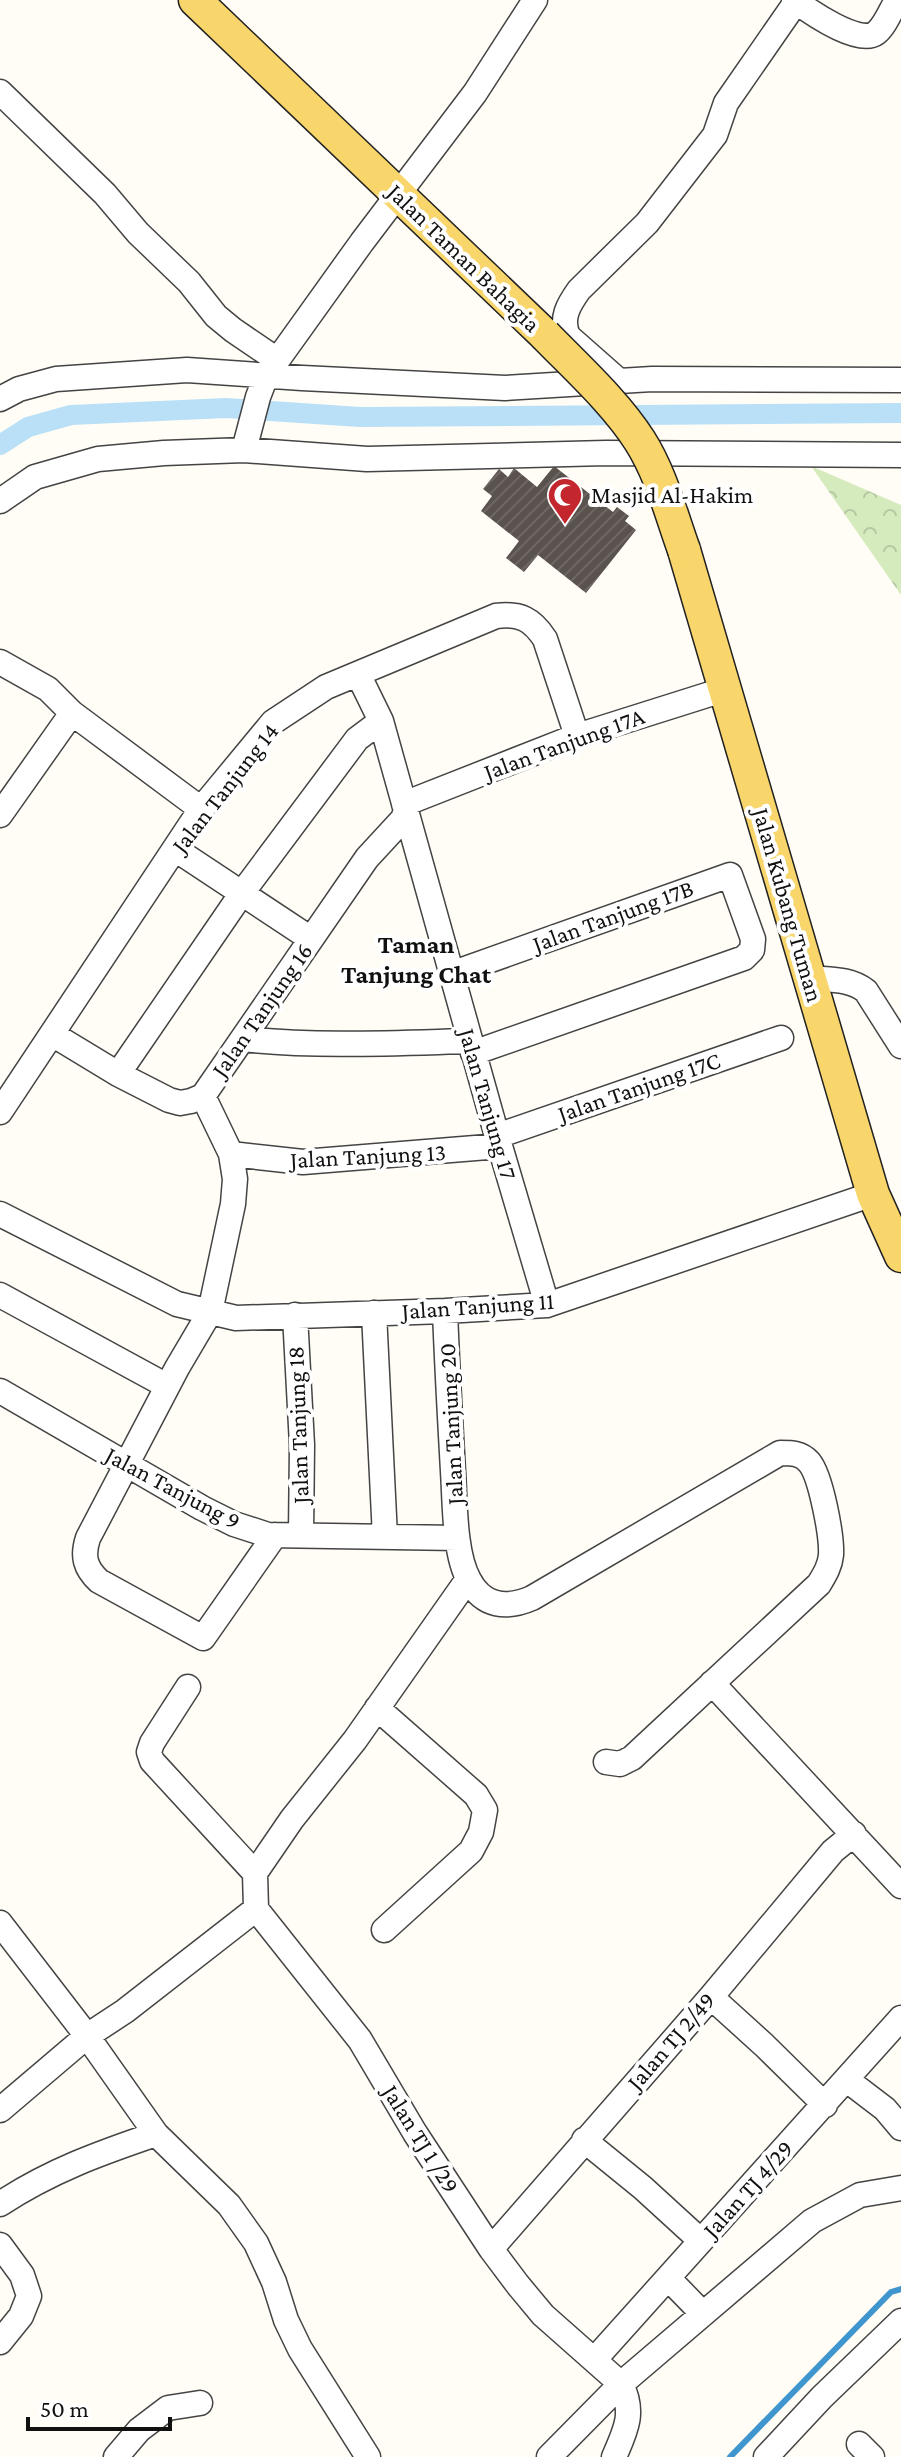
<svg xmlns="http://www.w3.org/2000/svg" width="901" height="2457" font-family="'Crimson Pro',serif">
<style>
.park{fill:url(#park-crowns)}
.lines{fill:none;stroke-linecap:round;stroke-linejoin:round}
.stream{stroke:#3f96cf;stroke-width:6}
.canal{stroke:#b9e0f7;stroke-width:20}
.building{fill:url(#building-hatch)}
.minor-casing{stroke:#444;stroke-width:27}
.major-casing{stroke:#222;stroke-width:35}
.minor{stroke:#fff;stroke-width:24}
.major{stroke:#f9d66b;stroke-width:32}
.major-bridge-casing{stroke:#222;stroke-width:35;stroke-linecap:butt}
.major-bridge{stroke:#f9d66b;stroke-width:32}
.labels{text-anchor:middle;stroke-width:8;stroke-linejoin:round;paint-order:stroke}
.street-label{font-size:24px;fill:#111;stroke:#fff}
.poi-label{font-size:24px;fill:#111;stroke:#fff;text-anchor:start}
.neighbourhood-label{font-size:26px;font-weight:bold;fill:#111;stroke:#fff}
</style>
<defs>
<pattern id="park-crowns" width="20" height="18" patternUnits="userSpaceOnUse" patternTransform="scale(2)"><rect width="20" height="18" fill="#d5ebbd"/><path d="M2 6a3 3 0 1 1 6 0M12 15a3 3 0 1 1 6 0" fill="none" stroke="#b6c8a1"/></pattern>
<pattern id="building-hatch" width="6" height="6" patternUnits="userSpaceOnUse" patternTransform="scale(2)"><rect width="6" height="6" fill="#5a524d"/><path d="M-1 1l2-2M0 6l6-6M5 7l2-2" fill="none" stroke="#6d6662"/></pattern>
</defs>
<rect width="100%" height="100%" fill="#fffdf5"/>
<path class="park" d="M 811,466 L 901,505 L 901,595 Z"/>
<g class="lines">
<path class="stream" d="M 730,2457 L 891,2292 L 901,2289"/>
<path class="canal" d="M 0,445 L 28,427 L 71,415 L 226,408 L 360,417 L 901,413"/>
</g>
<path class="building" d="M 554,466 L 613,512 L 617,507 L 629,516 L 625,521 L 636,530 L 586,593 L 538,555 L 524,572 L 506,558 L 519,541 L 481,511 L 492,496 L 483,489 L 499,469 L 508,477 L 514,468 L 537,487 Z"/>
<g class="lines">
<g class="minor-casing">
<path id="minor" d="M 794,0 C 809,11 859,46 876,33 C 885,26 891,10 897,0
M 0,92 L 105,194 L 138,233 L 189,282 L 216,316 L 233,330 L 277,360
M 619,381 L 568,336 C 560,318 569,304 579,290 L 647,223 L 715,135 L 726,103 L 796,2
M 0,399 L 19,389 L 56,379 L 187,370 L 302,378 L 505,388 L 652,379 L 901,380
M 244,450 L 258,397 L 266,376 L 362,242 L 475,93 L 535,0
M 0,501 L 35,477 L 98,459 L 164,453 L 244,450 L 367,459 L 606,453 L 901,455
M 0,662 L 48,689 L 72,713 L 201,809
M 358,674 L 381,721 L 497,1136 L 547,1305
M 404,804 L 577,736 L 726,689
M 0,815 L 72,713
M 175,849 L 311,939
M 451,974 L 730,875 L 753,939 L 752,950 L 744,958 L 473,1053
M 810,978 C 829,980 850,978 866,991 L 901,1046
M 52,1034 L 118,1074 L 169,1100 L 180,1103 L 191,1101 L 203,1096 L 367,858 L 403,819 L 406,810
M 243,1039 C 318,1047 395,1043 470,1041
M 118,1074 L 242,893 L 357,739 L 381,721
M 203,1096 L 231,1154 L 235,1179 L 233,1204 L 210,1312 L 177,1368 L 88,1538 C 82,1556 85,1568 99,1581 L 203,1638 L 275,1535
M 0,1112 L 201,809 L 273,722 L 326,687 L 496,616 C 520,613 532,619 545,639 L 577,736
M 497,1136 L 781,1038
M 231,1154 L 303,1162 L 500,1146
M 0,1214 L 177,1304 L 236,1318 L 445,1311 L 547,1305 L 873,1194
M 0,1295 L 167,1386
M 445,1311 C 447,1364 450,1418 453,1471 C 455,1501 454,1554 469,1580 C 483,1607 507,1609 532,1598 L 780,1453 C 792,1453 801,1453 809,1462 C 821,1476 832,1536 831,1555 C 830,1566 825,1574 819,1584 L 632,1758 L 620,1764 L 606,1762
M 374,1313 L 385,1537
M 295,1315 L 302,1445 L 301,1535
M 0,1391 L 202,1508 L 234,1524 L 268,1535 L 457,1538
M 712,1683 L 901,1886
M 188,1687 L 152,1743 L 149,1752 L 152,1761 L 255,1873
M 377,1708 L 476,1795 L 485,1810 L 481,1832 L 471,1851 L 384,1930
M 255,1873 L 256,1909 L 360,2040 L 415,2133 L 491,2249 L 518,2285 L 543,2315 L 621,2384 C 635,2412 626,2430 614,2457
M 255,1873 L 292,1819 L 355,1740 L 468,1579
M 0,1923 L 87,2036 L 156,2134 L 229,2205 L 256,2243 L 274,2282 L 286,2320 L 300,2349 L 368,2457
M 711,1997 L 764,2045 L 825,2105
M 847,2080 L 885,2109 L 901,2128
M 0,2110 L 87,2036 L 125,2011 L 256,1909
M 584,2140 L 643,2188 L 701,2241
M 0,2204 C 50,2171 100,2153 156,2134
M 0,2245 L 22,2275 L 29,2296 L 21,2316 L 0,2342
M 491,2249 L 711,1997 L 833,1851 L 854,1834
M 669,2279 L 703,2314
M 595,2359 L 901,2018
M 859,2444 L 872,2457
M 116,2457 L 139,2430 L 168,2408 L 200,2403
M 549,2457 L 621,2384 L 812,2221 L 860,2195 L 901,2188
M 766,2457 L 822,2397 L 901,2321"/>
</g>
<g class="major-casing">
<path id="major" d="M 195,0 L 545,335
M 684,550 L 873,1194 L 901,1256"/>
</g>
<use href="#minor" class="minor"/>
<use href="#major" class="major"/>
<g class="major-bridge-casing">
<path id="major-bridge" d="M 545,335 C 577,368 615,402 640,441 C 661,474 671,514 684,550"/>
</g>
<use href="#major-bridge" class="major-bridge"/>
</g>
<defs>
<g id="mosque-pin" transform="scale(1.8)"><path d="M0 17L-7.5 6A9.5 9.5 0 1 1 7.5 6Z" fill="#c4262e" stroke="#fff"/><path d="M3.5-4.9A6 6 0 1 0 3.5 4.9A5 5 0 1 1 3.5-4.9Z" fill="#fff"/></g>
</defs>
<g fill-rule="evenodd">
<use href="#mosque-pin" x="565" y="495"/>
</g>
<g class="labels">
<g class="street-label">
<text transform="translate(464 258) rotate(44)" y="8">Jalan Taman Bahagia</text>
<text transform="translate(564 744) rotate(-20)" y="8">Jalan Tanjung 17A</text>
<text transform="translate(225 788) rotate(-52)" y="8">Jalan Tanjung 14</text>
<text transform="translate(788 905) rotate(74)" y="8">Jalan Kubang Tuman</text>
<text transform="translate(613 916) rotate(-20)" y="8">Jalan Tanjung 17B</text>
<text transform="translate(262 1010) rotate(-55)" y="8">Jalan Tanjung 16</text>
<text transform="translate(639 1087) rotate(-19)" y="8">Jalan Tanjung 17C</text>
<text transform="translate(488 1104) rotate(74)" y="8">Jalan Tanjung 17</text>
<text transform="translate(368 1156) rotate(-3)" y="8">Jalan Tanjung 13</text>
<text transform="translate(478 1306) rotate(-4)" y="8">Jalan Tanjung 11</text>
<text transform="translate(451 1424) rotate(-93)" y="8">Jalan Tanjung 20</text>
<text transform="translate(298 1425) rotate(-92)" y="8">Jalan Tanjung 18</text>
<text transform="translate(173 1488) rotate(28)" y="8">Jalan Tanjung 9</text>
<text transform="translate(671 2041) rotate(-49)" y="8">Jalan TJ 2/49</text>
<text transform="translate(421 2139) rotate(58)" y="8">Jalan TJ 1 /29</text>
<text transform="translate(748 2189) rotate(-48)" y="8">Jalan TJ 4/29</text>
</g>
<g class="poi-label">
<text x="591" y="503">Masjid Al-Hakim</text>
</g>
<g class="neighbourhood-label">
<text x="416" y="953">Taman<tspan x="416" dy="30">Tanjung Chat</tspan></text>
</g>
</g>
<path d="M28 2417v12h142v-12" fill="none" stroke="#111111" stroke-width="4"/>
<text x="40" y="2417" font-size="24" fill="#111111" stroke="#ffffff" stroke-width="6" paint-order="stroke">50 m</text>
</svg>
